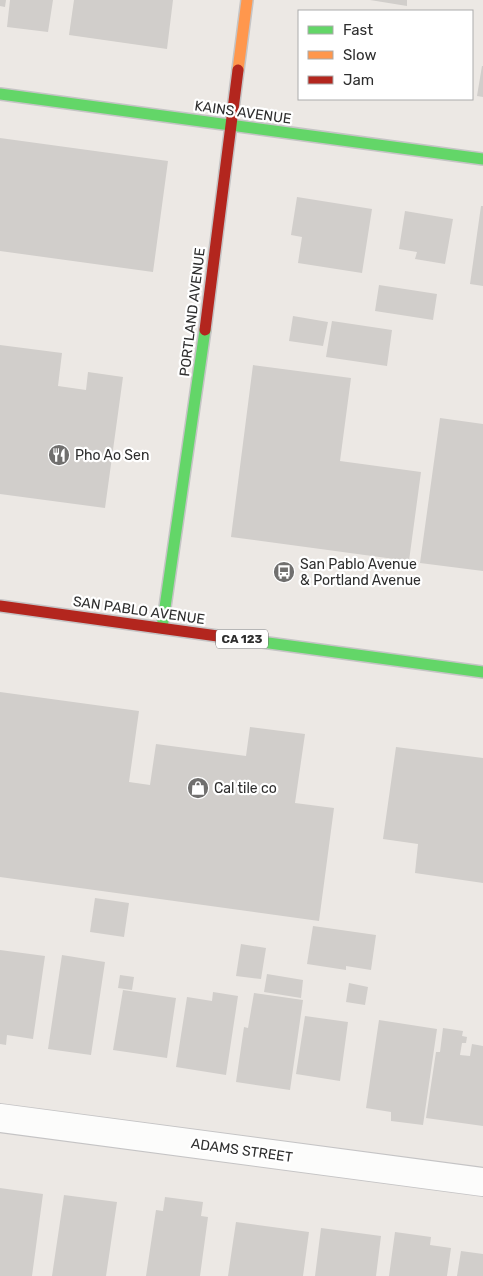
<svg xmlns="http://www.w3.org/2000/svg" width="483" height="1276" font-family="Rubik,sans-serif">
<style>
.building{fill:#d1cecb}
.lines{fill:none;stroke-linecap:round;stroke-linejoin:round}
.street-casing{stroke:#c5c4c5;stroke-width:30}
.fast-casing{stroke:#c5c4c5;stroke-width:14}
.slow-casing{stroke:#c5c4c5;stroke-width:14}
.jam-casing{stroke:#c5c4c5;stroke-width:14}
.street{stroke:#fcfcfb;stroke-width:28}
.fast{stroke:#63d668;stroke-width:11}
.slow{stroke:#ff974d;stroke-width:11}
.jam{stroke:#b3261e;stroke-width:11}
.labels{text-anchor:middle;stroke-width:4.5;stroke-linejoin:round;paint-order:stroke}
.shield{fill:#fff;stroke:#6d6d6d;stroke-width:1}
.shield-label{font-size:12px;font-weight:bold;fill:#2e2e2e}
.street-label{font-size:14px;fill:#2e2e2e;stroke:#fff}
.poi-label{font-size:14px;fill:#2e2e2e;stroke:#fff;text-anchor:start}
</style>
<rect width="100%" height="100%" fill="#ece8e4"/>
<path class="building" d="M 0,0 L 6,0 L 5,7 L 0,6 Z
M 10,0 L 53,0 L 48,32 L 7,27 Z
M 74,0 L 173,0 L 167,49 L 69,35 Z
M 370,0 L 407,0 L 407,6 Z
M 482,66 L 483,66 L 483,97 L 477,96 Z
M 0,138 L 168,161 L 153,272 L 0,251 Z
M 297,197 L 372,209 L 362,273 L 298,263 L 302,237 L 291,235 Z
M 481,206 L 483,206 L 483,286 L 470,284 Z
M 405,211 L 453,219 L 445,264 L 415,259 L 417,252 L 399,249 Z
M 379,285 L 437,294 L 433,320 L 375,311 Z
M 293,316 L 328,322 L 323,346 L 289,341 Z
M 332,321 L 392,330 L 387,366 L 326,357 Z
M 0,345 L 62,353 L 58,386 L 86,390 L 88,372 L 123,377 L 105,508 L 0,494 Z
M 253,365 L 351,378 L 340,461 L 421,472 L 409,561 L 231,537 Z
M 440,418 L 483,424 L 483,571 L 420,563 Z
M 0,692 L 139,711 L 129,782 L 150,785 L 156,744 L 246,756 L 250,727 L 305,734 L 295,803 L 334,808 L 319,921 L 0,877 Z
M 396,747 L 483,758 L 483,883 L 415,873 L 418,844 L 383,839 Z
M 95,898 L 129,903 L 124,937 L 90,932 Z
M 313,926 L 376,935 L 371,970 L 346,966 L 346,970 L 307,964 Z
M 241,944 L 266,948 L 261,979 L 236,976 Z
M 0,950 L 45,956 L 33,1039 L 7,1035 L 6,1045 L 0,1044 Z
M 62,955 L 105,962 L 91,1055 L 48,1049 Z
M 267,974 L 303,980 L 301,998 L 264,992 Z
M 120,975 L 134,977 L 132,990 L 118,988 Z
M 349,983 L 368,987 L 365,1005 L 346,1002 Z
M 123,990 L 176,998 L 167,1058 L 113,1050 Z
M 213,992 L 238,996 L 226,1075 L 176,1067 L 187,997 L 212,1001 Z
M 254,993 L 303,1000 L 290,1090 L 236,1082 L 244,1027 L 248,1028 Z
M 305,1016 L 348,1022 L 340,1081 L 296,1074 Z
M 379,1020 L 437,1029 L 423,1125 L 391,1121 L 391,1112 L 366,1108 Z
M 443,1028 L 463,1031 L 462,1036 L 467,1037 L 466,1043 L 462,1043 L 460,1055 L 470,1056 L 472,1044 L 483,1046 L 483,1126 L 426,1118 L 436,1052 L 440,1052 Z
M 0,1188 L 43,1194 L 32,1276 L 0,1276 Z
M 64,1195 L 117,1202 L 106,1276 L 52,1276 Z
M 165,1197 L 203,1202 L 201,1216 L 208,1217 L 200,1276 L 146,1276 L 156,1210 L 163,1211 Z
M 236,1222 L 309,1232 L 303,1276 L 228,1276 Z
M 321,1228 L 381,1236 L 376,1276 L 315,1276 Z
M 395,1232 L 431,1237 L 430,1245 L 451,1248 L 447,1276 L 389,1276 Z
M 461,1251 L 483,1254 L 483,1276 L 457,1276 Z"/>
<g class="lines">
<g class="street-casing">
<path id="street" d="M 0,1118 L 483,1182"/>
</g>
<g class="fast-casing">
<path id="fast" d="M 0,94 L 483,159
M 162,628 L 205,330
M 232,638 L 483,672"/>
</g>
<g class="slow-casing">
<path id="slow" d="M 238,70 L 247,0"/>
</g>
<g class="jam-casing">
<path id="jam" d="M 205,330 L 238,70
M 0,606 L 232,638"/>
</g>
<use href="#street" class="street"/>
<use href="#fast" class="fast"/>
<use href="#slow" class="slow"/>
<use href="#jam" class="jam"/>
</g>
<defs>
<g id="restaurant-disc" transform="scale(1.125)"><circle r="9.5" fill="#706f6e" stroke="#fff"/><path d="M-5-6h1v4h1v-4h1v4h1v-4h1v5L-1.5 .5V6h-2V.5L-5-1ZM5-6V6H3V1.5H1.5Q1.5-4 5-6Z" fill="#fff"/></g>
<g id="bus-disc" transform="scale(1.125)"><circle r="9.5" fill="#706f6e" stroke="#fff"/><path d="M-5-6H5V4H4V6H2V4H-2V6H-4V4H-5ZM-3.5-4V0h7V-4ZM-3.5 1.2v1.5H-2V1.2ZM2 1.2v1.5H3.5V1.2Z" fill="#fff"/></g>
<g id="shop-disc" transform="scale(1.125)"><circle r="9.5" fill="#706f6e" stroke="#fff"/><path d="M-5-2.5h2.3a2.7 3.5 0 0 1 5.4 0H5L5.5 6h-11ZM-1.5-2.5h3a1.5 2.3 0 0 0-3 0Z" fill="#fff"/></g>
</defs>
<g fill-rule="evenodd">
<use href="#restaurant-disc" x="59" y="455"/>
<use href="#bus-disc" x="284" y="572"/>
<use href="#shop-disc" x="198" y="788"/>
</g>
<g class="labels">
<rect class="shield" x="216" y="629.5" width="52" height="19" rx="4"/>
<g class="shield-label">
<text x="242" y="643">CA 123</text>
</g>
<g class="street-label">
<text transform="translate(243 112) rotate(8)" y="5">KAINS AVENUE</text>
<text transform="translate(192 312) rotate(-83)" y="5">PORTLAND AVENUE</text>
<text transform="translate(139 610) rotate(8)" y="5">SAN PABLO AVENUE</text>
<text transform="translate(242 1150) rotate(8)" y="5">ADAMS STREET</text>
</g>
<g class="poi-label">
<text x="75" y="460">Pho Ao Sen</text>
<text x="300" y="569">San Pablo Avenue<tspan x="300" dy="16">&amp; Portland Avenue</tspan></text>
<text x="214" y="793">Cal tile co</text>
</g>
</g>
<rect x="298" y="10" width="175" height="90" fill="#ffffff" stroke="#ababab"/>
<rect x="308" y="26" width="25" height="8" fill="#63d668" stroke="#ababab"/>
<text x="343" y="35" font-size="15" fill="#2e2e2e">Fast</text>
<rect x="308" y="51" width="25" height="8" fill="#ff974d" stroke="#ababab"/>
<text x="343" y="60" font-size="15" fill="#2e2e2e">Slow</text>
<rect x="308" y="76" width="25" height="8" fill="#b3261e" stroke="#ababab"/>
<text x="343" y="85" font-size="15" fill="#2e2e2e">Jam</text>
</svg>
